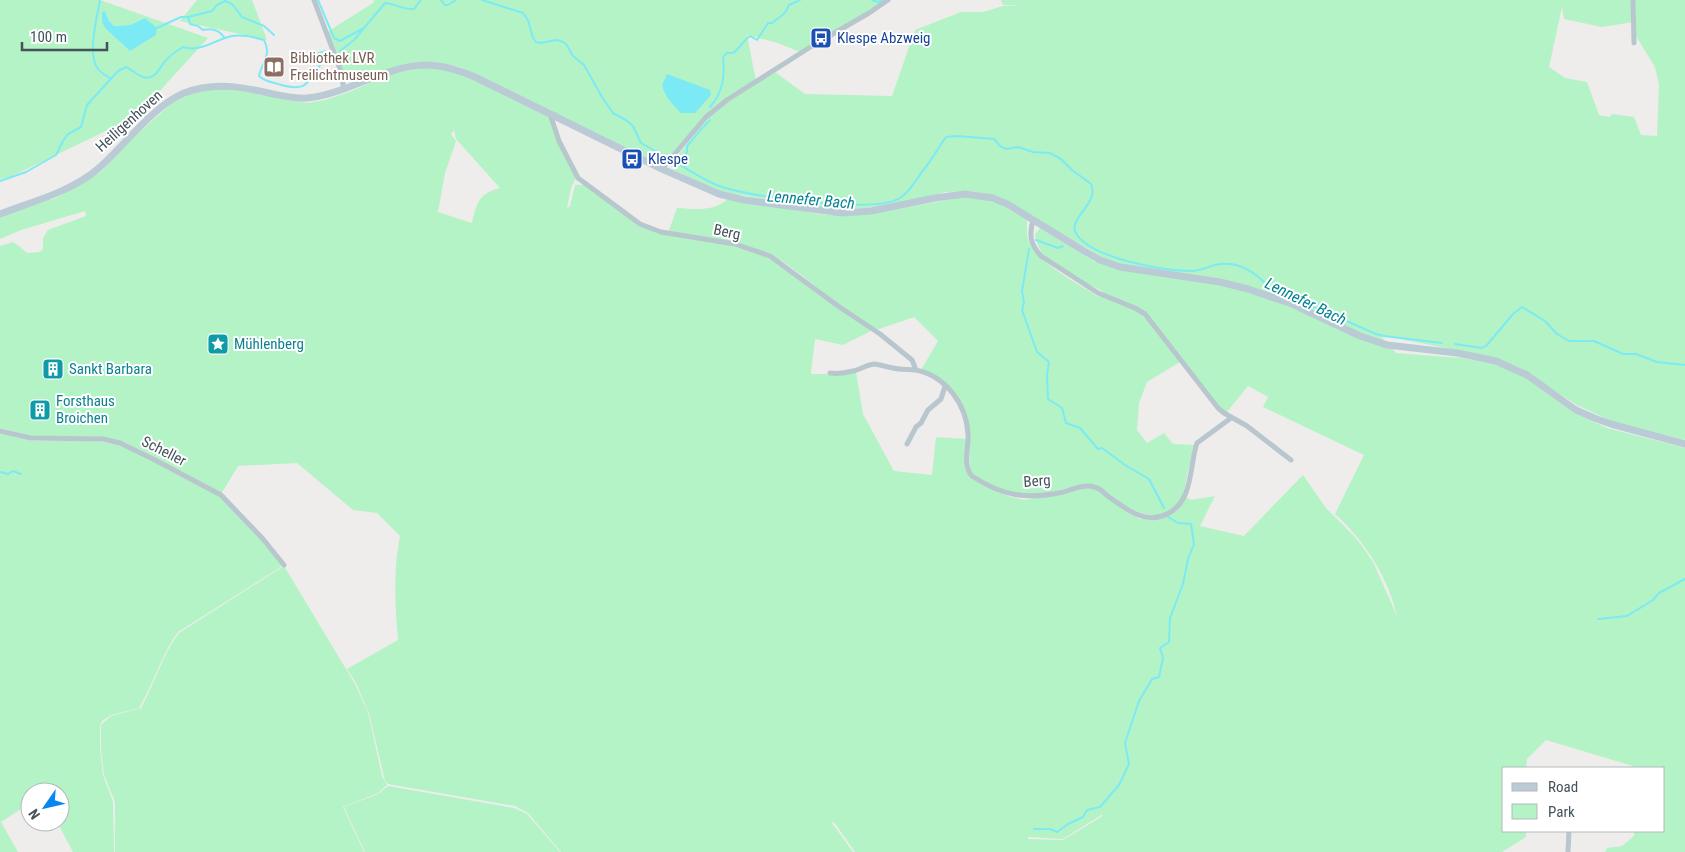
<svg xmlns="http://www.w3.org/2000/svg" width="1685" height="852" font-family="'Roboto Condensed',sans-serif">
<style>
.green{fill:#b4f3c5;fill-rule:evenodd}
.water{fill:#7ceaf5}
.lines{fill:none;stroke-linecap:round;stroke-linejoin:round}
.stream{stroke:#7ceaf5;stroke-width:2}
.minor{stroke:#b8c6cd;stroke-width:5}
.secondary{stroke:#bacbd6;stroke-width:7}
.labels{text-anchor:middle;stroke-width:4;stroke-linejoin:round;paint-order:stroke}
.transit-label{font-size:15px;fill:#164399;stroke:#fff;text-anchor:start}
.education-label{font-size:15px;fill:#785e54;stroke:#fff;text-anchor:start}
.street-label{font-size:15px;fill:#43525b;stroke:#fff}
.culture-label{font-size:15px;fill:#0d838f;stroke:#fff;text-anchor:start}
.water-label{font-size:16px;font-style:italic;fill:#038391;stroke:#fff}
</style>
<rect width="100%" height="100%" fill="#efecec"/>
<path class="green" d="M 0,0 L 100,0 L 208,38 L 137,116 L 10,177 L 0,179 ZM 105,11 L 109,21 L 114,26 L 130,25 L 142,19 L 125,47 L 119,40 L 106,29 Z
M 197,0 L 252,0 L 267,40 L 180,21 Z
M 374,0 L 885,0 L 876,10 L 800,52 L 778,43 L 747,35 L 756,81 L 719,105 L 665,163 L 659,163 L 460,67 C 448,65 436,61 425,62 C 400,62 376,75 353,83 L 345,77 L 327,32 L 373,3 Z
M 1001,0 L 1632,0 L 1633,22 L 1602,27 L 1564,19 L 1562,7 L 1549,67 L 1565,78 L 1587,82 L 1599,115 L 1610,117 L 1612,114 L 1634,117 L 1641,135 L 1657,136 L 1659,85 L 1655,67 L 1636,36 L 1635,0 L 1685,0 L 1685,440 L 1609,420 L 1577,405 L 1527,373 L 1496,358 L 1380,335 L 1396,353 L 1461,358 L 1496,364 L 1525,377 L 1574,413 L 1607,428 L 1685,448 L 1685,852 L 1605,852 L 1607,848 L 1622,846 L 1634,836 L 1634,831 L 1664,831 L 1664,768 L 1634,768 L 1633,766 L 1546,740 L 1527,759 L 1526,768 L 1504,768 L 1504,831 L 1526,831 L 1526,837 L 1502,852 L 855,852 L 834,822 L 832,823 L 853,852 L 561,852 L 528,813 L 515,806 L 388,784 L 385,781 L 369,713 L 356,683 L 347,669 L 398,640 C 395,604 393,572 400,536 L 377,513 L 353,510 L 297,463 L 238,466 L 221,494 L 128,444 L 102,437 L 33,436 L 0,428 L 0,246 L 13,242 L 20,247 L 27,253 L 40,252 L 43,249 L 43,238 L 48,230 L 86,216 L 85,211 L 21,230 L 0,239 L 0,216 L 56,198 L 101,172 L 133,138 L 173,102 L 194,92 L 221,87 L 283,99 L 307,103 L 325,100 L 349,92 L 396,72 L 429,67 L 458,72 L 549,115 L 555,135 L 577,175 L 571,188 L 567,208 L 570,206 L 575,185 C 603,181 619,217 641,226 C 665,236 690,238 715,242 C 732,245 751,250 767,256 C 786,263 799,276 814,288 C 833,304 853,318 873,330 L 843,345 L 815,339 L 811,372 L 811,374 L 837,374 L 856,372 L 863,414 L 894,471 L 932,475 L 936,437 L 968,439 L 966,460 L 967,472 L 974,479 L 1008,496 L 1024,500 L 1083,488 L 1096,489 L 1108,499 L 1140,519 L 1167,516 L 1181,504 L 1185,496 L 1191,500 L 1215,496 L 1200,526 L 1244,536 L 1303,475 L 1326,508 L 1354,536 L 1365,550 L 1374,564 L 1397,616 C 1388,577 1364,540 1335,514 L 1364,455 L 1263,407 L 1268,397 L 1248,386 L 1226,413 L 1202,388 L 1159,331 L 1158,332 L 1180,362 L 1147,382 L 1139,403 L 1137,430 L 1147,443 L 1164,433 L 1173,444 L 1195,445 C 1193,454 1190,463 1188,471 C 1184,489 1186,503 1166,513 C 1147,521 1124,505 1109,495 C 1106,493 1101,488 1097,486 C 1084,481 1068,488 1056,491 C 1026,498 993,493 970,471 C 969,458 970,445 969,432 C 967,401 949,381 921,370 L 938,341 L 914,317 L 876,330 L 837,303 L 800,274 L 782,261 L 767,255 L 732,244 L 681,236 L 668,233 L 677,208 C 696,209 713,212 728,199 L 825,215 L 871,214 L 969,196 L 995,202 L 1027,219 C 1027,227 1026,235 1029,242 C 1039,264 1079,284 1099,297 L 1102,291 C 1088,284 1052,267 1044,256 C 1039,249 1036,242 1035,234 L 1040,228 L 1095,262 L 1100,256 L 998,196 L 971,191 L 946,192 L 905,202 L 867,208 L 825,209 L 722,192 L 674,170 L 670,165 L 706,120 L 719,108 L 775,72 L 805,94 L 892,96 L 915,30 L 961,12 L 983,12 L 1003,6 L 1021,5 L 1003,5 ZM 454,130 L 456,139 L 500,188 C 479,193 476,204 472,223 L 438,212 L 445,173 L 456,141 L 451,134 ZM 1103,814 L 1101,817 L 1063,840 L 1028,839 L 1028,837 L 1063,839 Z
M 0,433 L 33,441 L 97,441 L 118,445 L 153,460 L 220,496 L 284,565 L 178,632 C 161,655 154,683 139,708 L 111,715 L 103,720 L 100,725 L 100,749 L 103,775 L 113,802 L 114,852 L 73,852 L 57,822 L 60,822 L 60,792 L 30,792 L 30,803 L 1,822 L 18,852 L 0,852 Z
M 284,566 L 355,684 L 368,712 L 382,776 L 387,785 L 378,793 L 343,807 L 364,852 L 115,852 L 115,802 L 104,775 L 101,750 L 101,725 L 111,716 L 141,708 C 155,683 162,655 179,633 Z
M 388,786 L 514,808 L 527,814 L 560,852 L 365,852 L 344,807 L 378,794 Z"/>
<path class="water" d="M 105,11 L 109,21 L 114,26 L 130,25 L 145,18 L 157,28 L 156,35 L 130,51 L 106,29 L 102,22 L 102,12 Z
M 667,74 L 710,90 L 711,95 L 695,113 L 681,113 C 672,104 665,97 662,85 Z"/>
<g class="lines">
<path class="stream" d="M 100,0 C 97,17 87,55 98,69 C 101,73 107,76 111,79
M 318,0 L 334,38 L 340,41 L 362,29
M 441,0 L 445,5 L 448,5 L 456,0
M 482,0 L 523,13 L 528,20 L 533,38 L 536,42 L 541,43 L 555,40 L 561,41 L 566,44 L 573,56 L 584,65 L 602,97 L 613,113 L 626,120 L 633,126 L 641,143 L 668,158
M 872,0 L 878,2 L 882,0
M 188,17 L 212,11 L 217,5 L 225,1 L 232,4 L 242,17 L 264,26 L 274,35
M 157,28 L 181,17 L 188,17 L 190,24 L 198,26 L 203,30 C 212,28 219,30 224,37
M 340,51 L 354,40 L 385,3 C 395,4 405,10 414,9 L 421,0
M 306,58 L 325,51
M 710,107 C 723,92 725,77 723,57 L 727,53 L 733,53 C 740,48 743,41 750,36 L 757,40 L 768,23 L 772,23 L 785,13 L 789,5 L 800,0
M 675,162 C 689,170 704,180 719,186 C 749,197 874,214 900,198 C 912,190 916,179 925,168 C 933,158 938,148 946,137 L 957,136 L 994,139 L 1000,146 L 1006,149 L 1018,147 L 1033,152 L 1050,153 L 1061,159 L 1072,170 L 1091,184 C 1100,205 1065,219 1077,235 C 1094,259 1165,271 1192,271 C 1200,271 1207,267 1215,265 C 1237,260 1254,271 1269,287 L 1376,334 L 1384,336 L 1442,343
M 680,164 L 687,152 L 687,146 C 691,142 694,138 698,133 C 701,128 706,125 710,120
M 0,181 L 26,172 L 56,155 L 63,141 L 68,134 L 81,127 L 87,105 L 118,71 L 126,67 C 132,70 137,75 143,77 C 156,81 160,66 167,59 C 172,54 178,50 183,47 C 200,53 216,39 232,36 C 243,34 254,37 264,40 C 272,55 262,62 259,76 C 264,81 271,82 278,84 C 315,95 305,76 328,57
M 1036,240 L 1058,248 L 1063,246
M 1029,249 L 1022,291 L 1024,302 L 1022,310 L 1037,352 L 1049,362 L 1047,375 L 1048,399 L 1062,408 L 1066,423 L 1080,428 L 1098,449 L 1102,448 L 1125,465 L 1149,479 L 1164,508
M 1455,344 L 1482,348 L 1487,345 L 1513,314 L 1522,307 L 1545,321 L 1557,334 L 1569,341 L 1594,341 L 1623,354 L 1636,354 L 1657,362 L 1685,365
M 0,472 L 8,474 L 13,471 L 21,474
M 1598,619 L 1627,616 L 1653,600 L 1659,593 L 1685,579
M 1034,829 L 1050,829 L 1057,832 L 1068,824 L 1083,817 L 1087,810 L 1100,807 L 1119,785 L 1129,764 L 1125,743 L 1139,701 L 1152,679 L 1159,677 L 1163,658 L 1160,648 L 1169,642 L 1170,618 L 1183,584 L 1188,559 L 1194,544 L 1191,524 L 1178,523 L 1168,517"/>
<path class="minor" d="M 314,0 L 340,69 L 344,89
M 1633,0 L 1634,43
M 550,114 L 559,141 L 578,178 L 640,224 L 661,232 L 735,244 L 770,256 L 838,306 L 880,334 L 912,360 L 916,370
M 662,169 L 706,117 L 727,100 L 812,46 L 869,13 L 888,0
M 1033,220 C 1029,235 1030,244 1041,256 L 1098,293 L 1135,308 L 1145,314 L 1218,408 L 1224,413 L 1247,426 L 1291,460
M 830,373 C 837,374 845,373 853,371 C 860,370 867,364 875,364 C 881,365 887,367 893,368 C 901,370 909,369 916,370 C 946,376 967,405 968,435 C 969,447 962,465 972,476 C 1002,496 1027,500 1063,492 C 1073,489 1086,483 1097,488 C 1101,489 1105,494 1109,497 C 1126,509 1146,525 1167,514 C 1194,501 1189,466 1197,443 L 1231,418
M 0,431 L 31,438 L 103,439 L 120,443 L 153,459 L 221,495 L 263,539 L 284,565
M 907,444 L 916,427 L 921,423 L 928,410 L 941,399 L 945,386
M 1568,852 L 1569,831"/>
<path class="secondary" d="M 0,214 C 34,201 71,192 99,168 C 125,145 153,106 184,93 C 214,81 243,87 273,94 C 284,96 296,99 307,98 C 323,97 339,91 354,85 C 404,66 425,55 477,78 L 662,169 L 719,194 L 744,200 L 842,213 L 871,211 L 935,198 L 965,194 L 993,198 L 1009,205 L 1084,251 L 1100,260 L 1120,267 L 1220,282 L 1248,289 L 1292,304 L 1360,336 L 1387,345 L 1457,353 L 1496,361 L 1527,375 L 1576,410 L 1594,418 L 1611,424 L 1685,444"/>
</g>
<defs>
<g id="bus-square" transform="scale(1.125)"><rect x="-9" y="-9" width="18" height="18" rx="4" fill="#1a4fb4" stroke="#fff"/><path d="M-5-6H5V4H4V6H2V4H-2V6H-4V4H-5ZM-3.5-4V0h7V-4ZM-3.5 1.2v1.5H-2V1.2ZM2 1.2v1.5H3.5V1.2Z" fill="#fff"/></g>
<g id="library-square" transform="scale(1.125)"><rect x="-9" y="-9" width="18" height="18" rx="4" fill="#8d6e63" stroke="#fff"/><path d="M-6-4Q-3-5.5-.7-3.5V5Q-3 3-6 4ZM6-4Q3-5.5 .7-3.5V5Q3 3 6 4Z" fill="#fff"/></g>
<g id="sight-square" transform="scale(1.125)"><rect x="-9" y="-9" width="18" height="18" rx="4" fill="#0f9aa8" stroke="#fff"/><path d="M0-6L1.8-2.2L6-1.7L2.9 1.2L3.7 5.4L0 3.3L-3.7 5.4L-2.9 1.2L-6-1.7L-1.8-2.2Z" fill="#fff"/></g>
<g id="building-square" transform="scale(1.125)"><rect x="-9" y="-9" width="18" height="18" rx="4" fill="#0f9aa8" stroke="#fff"/><path d="M-4-6H4V6H1V3H-1V6H-4ZM-2.5-4.3h1.7v1.8h-1.7ZM.8-4.3h1.7v1.8H.8ZM-2.5-1h1.7V.8h-1.7ZM.8-1h1.7V.8H.8Z" fill="#fff"/></g>
</defs>
<g fill-rule="evenodd">
<use href="#bus-square" x="821" y="38"/>
<use href="#library-square" x="274" y="67"/>
<use href="#bus-square" x="632" y="159"/>
<use href="#sight-square" x="218" y="344"/>
<use href="#building-square" x="53" y="369"/>
<use href="#building-square" x="40" y="410"/>
</g>
<g class="labels">
<g class="transit-label">
<text x="837" y="43">Klespe Abzweig</text>
<text x="648" y="164">Klespe</text>
</g>
<g class="education-label">
<text x="290" y="63">Bibliothek LVR<tspan x="290" dy="17">Freilichtmuseum</tspan></text>
</g>
<g class="street-label">
<text transform="translate(129 121) rotate(-42)" y="5">Heiligenhoven</text>
<text transform="translate(727 232) rotate(12)" y="5">Berg</text>
<text transform="translate(164 451) rotate(27)" y="5">Scheller</text>
<text transform="translate(1037 481) rotate(-4)" y="5">Berg</text>
</g>
<g class="culture-label">
<text x="234" y="349">Mühlenberg</text>
<text x="69" y="374">Sankt Barbara</text>
<text x="56" y="406">Forsthaus<tspan x="56" dy="17">Broichen</tspan></text>
</g>
<g class="water-label">
<text transform="translate(811 199) rotate(5)" y="6">Lennefer Bach</text>
<text transform="translate(1306 301) rotate(26)" y="6">Lennefer Bach</text>
</g>
</g>
<rect x="1502" y="767" width="162" height="65" fill="#ffffff" stroke="#b4babd"/>
<rect x="1512" y="783" width="25" height="8" fill="#bacbd6" stroke="#b4babd"/>
<text x="1548" y="792" font-size="15" fill="#43525b">Road</text>
<rect x="1512" y="804" width="25" height="15" fill="#b4f3c5" stroke="#b4babd"/>
<text x="1548" y="817" font-size="15" fill="#43525b">Park</text>
<g transform="translate(45 807) rotate(236)"><circle r="24" fill="#ffffff" stroke="#b4babd"/>
<path d="M0-4L9 19L0 12L-9 19Z" fill="#0687ef"/>
<text y="-8" font-size="14" font-weight="bold" text-anchor="middle" fill="#43525b">N</text>
</g>
<path d="M22 42v8h85v-8" fill="none" stroke="#43525b" stroke-width="2.5"/>
<text x="30" y="42" font-size="15" fill="#43525b" stroke="#ffffff" stroke-width="4" paint-order="stroke">100 m</text>
</svg>
